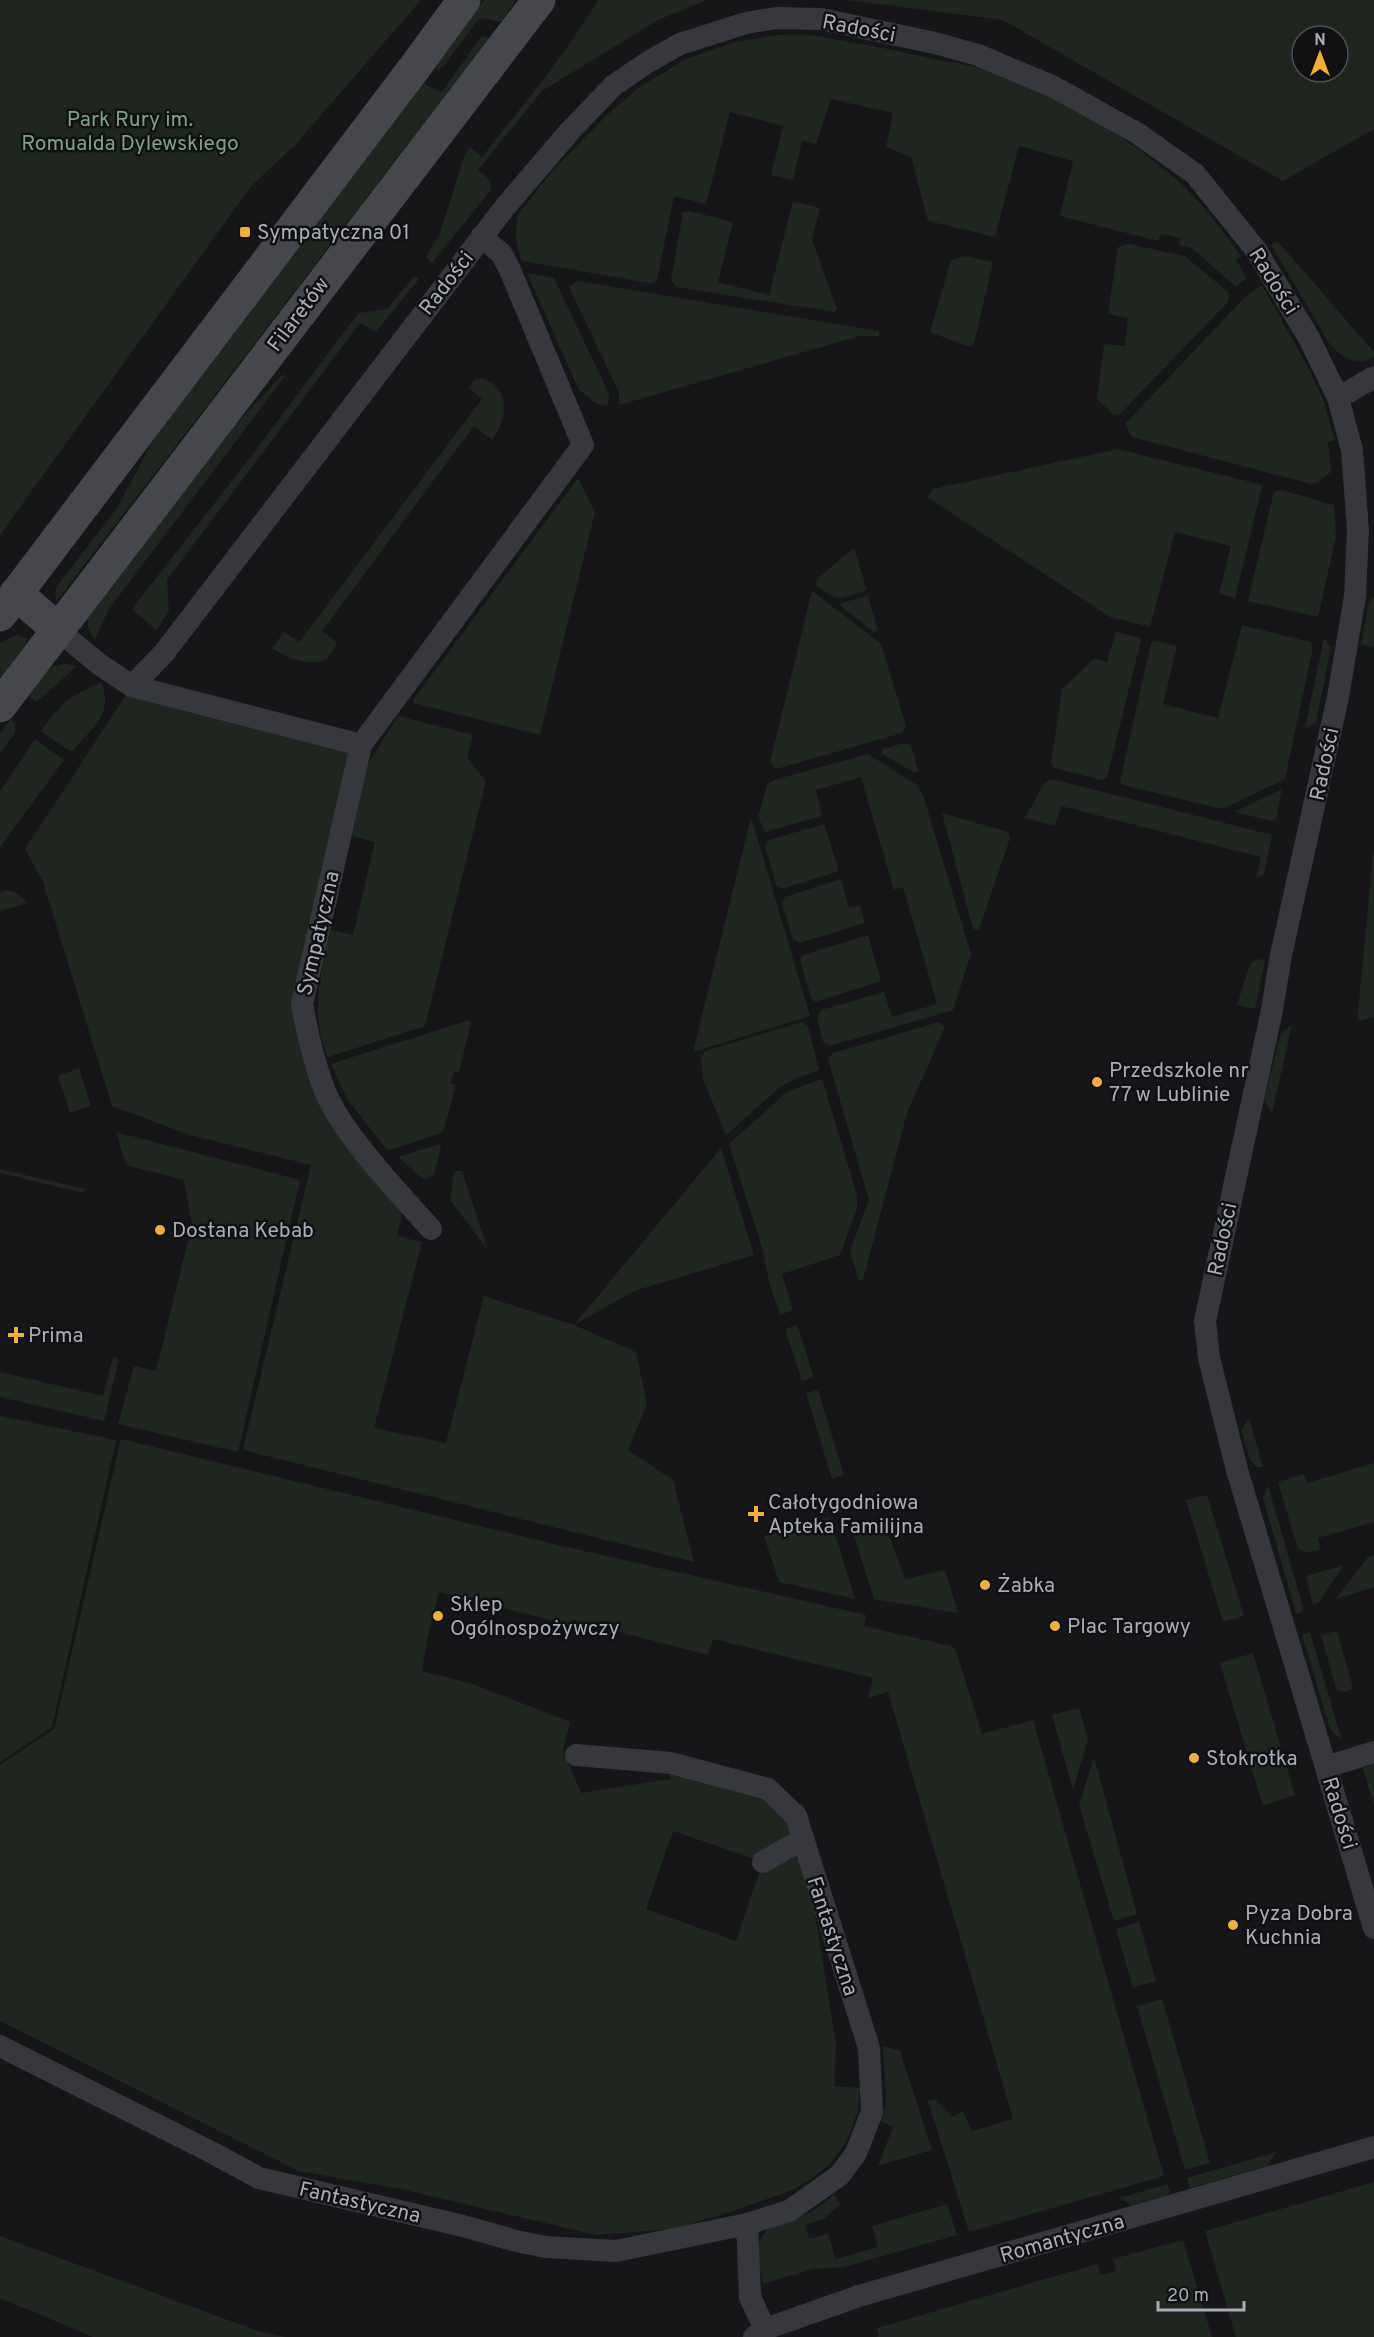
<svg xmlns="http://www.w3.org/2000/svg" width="1374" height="2337" font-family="Overpass,sans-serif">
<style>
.green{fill:#1e261f;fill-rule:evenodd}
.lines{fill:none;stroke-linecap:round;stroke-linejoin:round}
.street{stroke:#37383d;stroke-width:22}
.secondary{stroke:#45474d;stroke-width:33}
.poi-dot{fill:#f2b134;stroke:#111113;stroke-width:2}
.labels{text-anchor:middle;stroke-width:5;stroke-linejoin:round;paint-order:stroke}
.street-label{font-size:21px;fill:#a8adb8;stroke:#111113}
.park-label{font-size:21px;fill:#7fa381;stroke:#111113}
.poi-label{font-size:21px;fill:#a8adb8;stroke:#111113;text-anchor:start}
</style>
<rect width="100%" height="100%" fill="#161618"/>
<path class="green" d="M 0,0 L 421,0 L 295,145 L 252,185 L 0,535 Z
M 484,0 L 516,0 L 501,22 L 484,18 L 478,20 L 443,67 L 438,69 L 434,67 Z
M 598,0 L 707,0 L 658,20 L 542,91 L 478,170 L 491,181 L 490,191 L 432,263 L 426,257 L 440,233 L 464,157 L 470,147 L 482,157 C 522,106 565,56 598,0 Z
M 847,0 L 1374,0 L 1374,129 L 1283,181 L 1003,20 ZM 1302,36 L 1338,36 L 1338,72 L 1302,72 Z
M 804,34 C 848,41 891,49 934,59 C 952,62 970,65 987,70 C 1050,89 1127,136 1176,179 C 1201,201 1221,228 1241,256 L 1236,260 L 1247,278 L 1236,287 L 1192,248 L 1179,245 L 1180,238 L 1161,234 L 1158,241 L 1060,216 L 1073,161 L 1019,146 L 995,237 L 928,221 L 911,157 L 886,147 L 893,113 L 831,99 L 816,144 L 802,141 L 793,180 L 771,175 L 783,126 L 730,112 L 706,204 L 674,196 L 657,280 L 650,283 L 521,261 L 516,238 L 517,216 L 551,172 L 607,115 L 638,88 L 686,59 L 731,43 L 779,35 Z
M 484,36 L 489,38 L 56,602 L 55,591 L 57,586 L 117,508 L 155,437 L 423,83 L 440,92 L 444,89 L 480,38 Z
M 793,201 L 820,208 L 812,240 L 837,309 L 834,312 L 676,287 L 671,280 L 683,212 L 690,211 L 733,222 L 718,282 L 769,295 Z
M 1275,242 L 1279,243 L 1374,352 L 1374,357 C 1355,367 1342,358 1329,343 L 1271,245 Z
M 1129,244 L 1185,256 L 1228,292 L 1229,301 L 1119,415 L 1114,415 L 1097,399 L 1104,344 L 1125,346 L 1128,318 L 1108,314 L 1118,247 Z
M 965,256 L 993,262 L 974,344 L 969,347 L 930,332 L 951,260 Z
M 527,273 L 554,278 L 609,394 L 608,406 L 597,404 L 579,390 Z
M 414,276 L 419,279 L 376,332 L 360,323 L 167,580 L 169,611 L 156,630 L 132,609 L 256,450 L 343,333 L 359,313 L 387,309 Z
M 577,281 L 879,331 L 879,336 L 860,336 L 619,405 L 619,392 L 571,292 L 570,286 Z
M 1262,285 L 1309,369 L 1323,399 L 1335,440 L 1328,442 L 1331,472 L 1319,481 L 1311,484 L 1132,437 L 1125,424 L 1244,298 Z
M 283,374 L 285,376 L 109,609 L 95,639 C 88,632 86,624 89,615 L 234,426 Z
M 482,378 C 512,388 507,420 492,440 L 474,426 L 322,631 L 337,642 C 335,647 331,654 327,658 C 312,669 285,657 272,648 L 284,632 L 299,642 L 313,624 L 482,399 L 469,388 L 474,380 Z
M 1118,449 L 1259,484 L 1262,487 L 1235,598 L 1219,594 L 1231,546 L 1175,532 L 1150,627 L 1110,617 L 927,497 L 933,489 Z
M 578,478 L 595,512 L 540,735 L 414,703 L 413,700 Z
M 1281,490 L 1334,505 L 1336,537 L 1318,617 L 1248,601 L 1274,491 Z
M 854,548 L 867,590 C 838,599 839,604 815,584 L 818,578 Z
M 812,591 L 881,644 L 906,726 L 902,733 L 780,768 L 775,768 L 770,762 Z
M 868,596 L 878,631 L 874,632 L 841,606 L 841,603 Z
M 1374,597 L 1374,647 L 1361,645 L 1369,601 Z
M 1242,625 L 1310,642 L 1313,647 L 1285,779 L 1222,809 L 1123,785 L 1120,782 L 1151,643 L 1156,641 L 1177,646 L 1163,704 L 1218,718 Z
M 1116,632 L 1138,637 L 1141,640 L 1107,778 L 1101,780 L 1054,768 L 1051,764 L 1062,689 L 1094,659 L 1107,662 Z
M 18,634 L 26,639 L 26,643 L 2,677 L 0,675 L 0,643 Z
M 1324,638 L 1331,648 L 1316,723 L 1305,728 Z
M 67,664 L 77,666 L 37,702 L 28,696 C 40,679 45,665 67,664 Z
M 101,682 C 115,714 91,729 71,752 L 41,731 C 62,702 69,697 101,682 Z
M 132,686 L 361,745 L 302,1004 L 317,1065 L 405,1200 L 397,1236 L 422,1242 L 374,1428 L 446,1443 L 484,1296 L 574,1325 L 721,1148 L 754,1255 L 634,1291 L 574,1325 L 636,1352 L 647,1404 L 628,1450 L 673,1480 L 694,1562 L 243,1450 L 311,1165 L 190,1135 L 112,1106 L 43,882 L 25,849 Z
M 398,716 L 473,735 L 467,758 L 486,781 L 425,1026 L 328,1057 C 309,1014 321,973 330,930 L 353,935 L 375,842 L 352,836 L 366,767 Z
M 11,719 L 15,723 L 15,733 L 0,753 L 0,734 Z
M 35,739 L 64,760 L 0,847 L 0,791 Z
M 904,743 L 911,745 L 918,770 L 915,773 L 882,754 L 883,749 Z
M 868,754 L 917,785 L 923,795 L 971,954 L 953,1010 L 830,1046 L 823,1042 L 817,1018 L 821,1010 L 884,992 L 892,1017 L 937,1004 L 903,887 L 894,890 L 861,777 L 816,790 L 822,816 L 765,832 L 758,817 L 767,785 L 774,780 Z
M 1052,779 L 1272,835 L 1264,875 L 1256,878 L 1261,857 L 1061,806 L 1055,826 L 1025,818 L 1045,782 Z
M 1282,789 L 1276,820 L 1272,821 L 1234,812 Z
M 942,813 L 1008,832 L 1010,838 L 979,930 L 973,929 Z
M 751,817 L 810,1016 L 693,1052 Z
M 824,824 L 839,871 L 782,889 L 776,885 L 765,845 L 769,840 Z
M 1374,846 L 1374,1017 L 1357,1021 Z
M 841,879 L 849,908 L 860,905 L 865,923 L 799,943 L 793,939 L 782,902 L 785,897 Z
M 5,890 L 15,892 L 28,903 L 0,911 L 0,893 Z
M 868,935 L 881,981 L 815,1002 L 811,998 L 800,960 L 803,955 Z
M 1258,959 L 1265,960 L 1255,1009 L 1237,1005 L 1250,964 Z
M 469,1020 L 471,1023 L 459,1072 L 454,1071 L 451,1083 L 456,1085 L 444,1129 L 441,1133 L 388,1151 L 347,1099 L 331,1064 Z
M 802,1022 L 808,1026 L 819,1070 L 794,1079 L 779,1088 L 726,1135 L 703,1079 L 701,1058 L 705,1051 Z
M 939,1022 L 945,1027 L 907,1113 L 863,1280 L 859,1281 L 850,1251 L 869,1200 L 828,1059 L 833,1053 Z
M 1292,1025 L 1272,1113 L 1264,1100 L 1281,1033 Z
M 79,1068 L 91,1106 L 70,1113 L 58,1076 Z
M 822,1079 L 857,1195 L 857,1208 L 840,1255 L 782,1274 L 793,1310 L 780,1315 L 769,1282 L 763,1251 L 729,1144 L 788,1091 Z
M 116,1132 L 300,1180 L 238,1452 L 118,1424 L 134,1366 L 156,1371 L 192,1224 L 184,1180 L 126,1165 Z
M 439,1144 L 441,1148 L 434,1174 L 424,1180 L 398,1157 Z
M 0,1169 L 85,1189 L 84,1193 L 0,1173 Z
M 454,1171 L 462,1171 L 488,1250 L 450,1200 Z
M 797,1325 L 814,1377 L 802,1381 L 785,1329 Z
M 113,1357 L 119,1359 L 104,1421 L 0,1397 L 0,1372 L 103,1396 Z
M 818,1390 L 844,1475 L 832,1479 L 806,1393 Z
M 0,1416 L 116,1440 L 52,1727 L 0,1762 Z
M 1249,1418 L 1263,1467 L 1257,1467 L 1250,1460 L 1241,1430 Z
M 121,1439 L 558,1545 L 866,1615 L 864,1626 L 951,1646 L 956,1651 L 982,1734 L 1033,1720 L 1164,2176 L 969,2232 L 928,2101 L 935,2099 L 953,2117 L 963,2111 L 972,2131 L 1013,2119 L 888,1692 L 868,1698 L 873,1678 L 713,1639 L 708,1655 L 573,1620 L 571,1625 L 439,1592 L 427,1640 L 422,1671 L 470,1683 L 570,1722 L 563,1750 L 581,1793 L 670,1779 L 671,1763 L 768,1789 L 803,1839 L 836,2043 L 834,2086 L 860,2088 L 857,2114 L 845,2144 L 831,2163 L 813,2178 L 792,2190 L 730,2212 L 673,2229 L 596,2235 L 405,2190 L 299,2171 L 0,2021 L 0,1765 L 54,1729 ZM 673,1831 L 763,1862 L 736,1941 L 646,1909 Z
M 1374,1463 L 1374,1522 L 1318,1538 L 1320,1549 L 1307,1553 L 1298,1549 L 1278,1482 L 1304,1474 L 1307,1483 Z
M 1268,1485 L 1303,1607 L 1301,1613 L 1296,1614 L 1263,1498 Z
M 1207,1495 L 1244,1616 L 1223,1622 L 1186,1500 Z
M 830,1517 L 855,1599 L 779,1582 L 764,1536 Z
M 886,1527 L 905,1579 L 945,1570 L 958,1613 L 874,1599 L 854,1536 Z
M 1374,1555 L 1374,1587 L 1336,1599 L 1368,1557 Z
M 1344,1565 L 1319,1602 L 1313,1605 L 1306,1576 Z
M 1337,1631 L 1352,1684 L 1352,1689 L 1343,1692 L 1336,1688 L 1321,1635 Z
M 1310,1632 L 1342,1741 L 1330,1729 L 1302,1635 Z
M 1253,1653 L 1295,1795 L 1263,1806 L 1220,1663 Z
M 1079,1708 L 1088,1739 L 1073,1790 L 1052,1715 Z
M 1094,1757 L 1137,1914 L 1114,1921 L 1079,1805 Z
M 1374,1764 L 1374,1806 L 1363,1768 Z
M 1139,1922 L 1156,1981 L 1133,1988 L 1116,1929 Z
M 1162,1999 L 1210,2163 L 1185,2170 L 1137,2006 Z
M 883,2046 L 900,2051 L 932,2150 L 878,2166 L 893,2127 L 881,2121 L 886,2102 Z
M 1276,2152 L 1267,2166 L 1190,2188 L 1187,2178 Z
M 1374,2182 L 1374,2337 L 1236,2337 L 1205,2231 Z
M 1167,2184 L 1170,2191 L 1168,2195 L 1131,2205 L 1120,2198 Z
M 834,2195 L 841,2204 L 824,2219 L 805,2225 L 809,2239 L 828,2234 L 836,2259 L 878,2247 L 872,2226 L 947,2204 L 957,2235 L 844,2267 L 813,2269 L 763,2284 L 755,2248 L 767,2229 L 811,2212 Z
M 0,2236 L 255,2330 L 285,2337 L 93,2337 L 0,2298 Z
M 1183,2240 L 1212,2337 L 876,2337 L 879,2336 L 877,2328 L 1097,2264 L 1100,2275 L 1116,2271 L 1113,2259 Z"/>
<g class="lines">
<path class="street" d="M 1338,398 L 1374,377
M 58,630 L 99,664 L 132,686 L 361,745
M 132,686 L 164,653 L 505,207 L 570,131 L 614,85 L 648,62 L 680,44 L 746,23 L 776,18 L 821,19 L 935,43 L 978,55 L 1054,87 L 1137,133 L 1195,174 L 1256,250 L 1309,338 L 1338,398 L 1352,450 L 1358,530 L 1355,596 L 1338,697 L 1281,955 L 1272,1010 L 1205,1321 L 1209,1358 L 1237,1470 L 1374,1928
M 431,1229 C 398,1192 342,1134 324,1089 C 314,1062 307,1033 302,1004 L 361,745 L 583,445 L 510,270 L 501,253 L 481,237
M 1326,1767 L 1374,1752
M 763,1862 L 803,1839
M 0,2046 L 215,2154 L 259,2178 L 463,2226 L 516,2241 L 546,2247 L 616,2251 L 747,2224 L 789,2211 L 840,2175 L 856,2153 L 872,2112 L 869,2048 L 796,1816 L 768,1789 L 671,1763 L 576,1755
M 747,2224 L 750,2297 L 765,2329
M 754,2337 L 765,2329 L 859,2296 L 1374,2147"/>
<path class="secondary" d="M 16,593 L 58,630
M 0,615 L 415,67 L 464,0
M 0,706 L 539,0"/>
</g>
<g class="poi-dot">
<rect x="239" y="226" width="12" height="12" rx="3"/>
<circle cx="1097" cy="1082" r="6"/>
<circle cx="160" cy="1230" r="6"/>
<path d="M13 1326h6v6h6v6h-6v6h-6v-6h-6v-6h6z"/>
<path d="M753 1505h6v6h6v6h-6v6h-6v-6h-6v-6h6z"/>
<circle cx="985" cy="1585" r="6"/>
<circle cx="438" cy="1616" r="6"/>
<circle cx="1055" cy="1626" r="6"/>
<circle cx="1194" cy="1758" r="6"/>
<circle cx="1233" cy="1925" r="6"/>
</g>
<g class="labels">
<g class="street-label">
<text transform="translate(859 28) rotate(11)" y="7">Radości</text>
<text transform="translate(1274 281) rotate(58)" y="7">Radości</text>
<text transform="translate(446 283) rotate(-52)" y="7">Radości</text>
<text transform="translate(298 314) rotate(-53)" y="7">Filaretów</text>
<text transform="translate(1324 764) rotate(-78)" y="7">Radości</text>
<text transform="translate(318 933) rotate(-77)" y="7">Sympatyczna</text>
<text transform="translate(1222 1239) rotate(-78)" y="7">Radości</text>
<text transform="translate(1340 1813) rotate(73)" y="7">Radości</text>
<text transform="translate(833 1936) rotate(72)" y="7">Fantastyczna</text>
<text transform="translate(360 2202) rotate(13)" y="7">Fantastyczna</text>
<text transform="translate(1062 2238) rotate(-16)" y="7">Romantyczna</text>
</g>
<g class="park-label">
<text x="130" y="126">Park Rury im.<tspan x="130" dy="24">Romualda Dylewskiego</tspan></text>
</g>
<g class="poi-label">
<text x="257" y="239">Sympatyczna 01</text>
<text x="1109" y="1077">Przedszkole nr<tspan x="1109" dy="24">77 w Lublinie</tspan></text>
<text x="172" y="1237">Dostana Kebab</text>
<text x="28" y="1342">Prima</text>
<text x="768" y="1509">Całotygodniowa<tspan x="768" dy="24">Apteka Familijna</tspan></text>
<text x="997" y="1592">Żabka</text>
<text x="450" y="1611">Sklep<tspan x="450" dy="24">Ogólnospożywczy</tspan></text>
<text x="1067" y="1633">Plac Targowy</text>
<text x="1206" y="1765">Stokrotka</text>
<text x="1245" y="1920">Pyza Dobra<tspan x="1245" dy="24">Kuchnia</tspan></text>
</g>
</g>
<g transform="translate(1320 54)"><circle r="28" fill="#111113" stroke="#4d4f55" stroke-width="1.5"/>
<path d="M0-4.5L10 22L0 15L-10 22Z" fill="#f2b134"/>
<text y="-9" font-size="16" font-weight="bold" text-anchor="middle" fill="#a8adb8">N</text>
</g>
<path d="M1158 2301v9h86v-9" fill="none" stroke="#a8adb8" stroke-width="3"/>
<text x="1167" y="2301" font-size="18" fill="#a8adb8" stroke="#111113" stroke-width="4.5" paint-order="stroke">20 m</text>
</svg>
